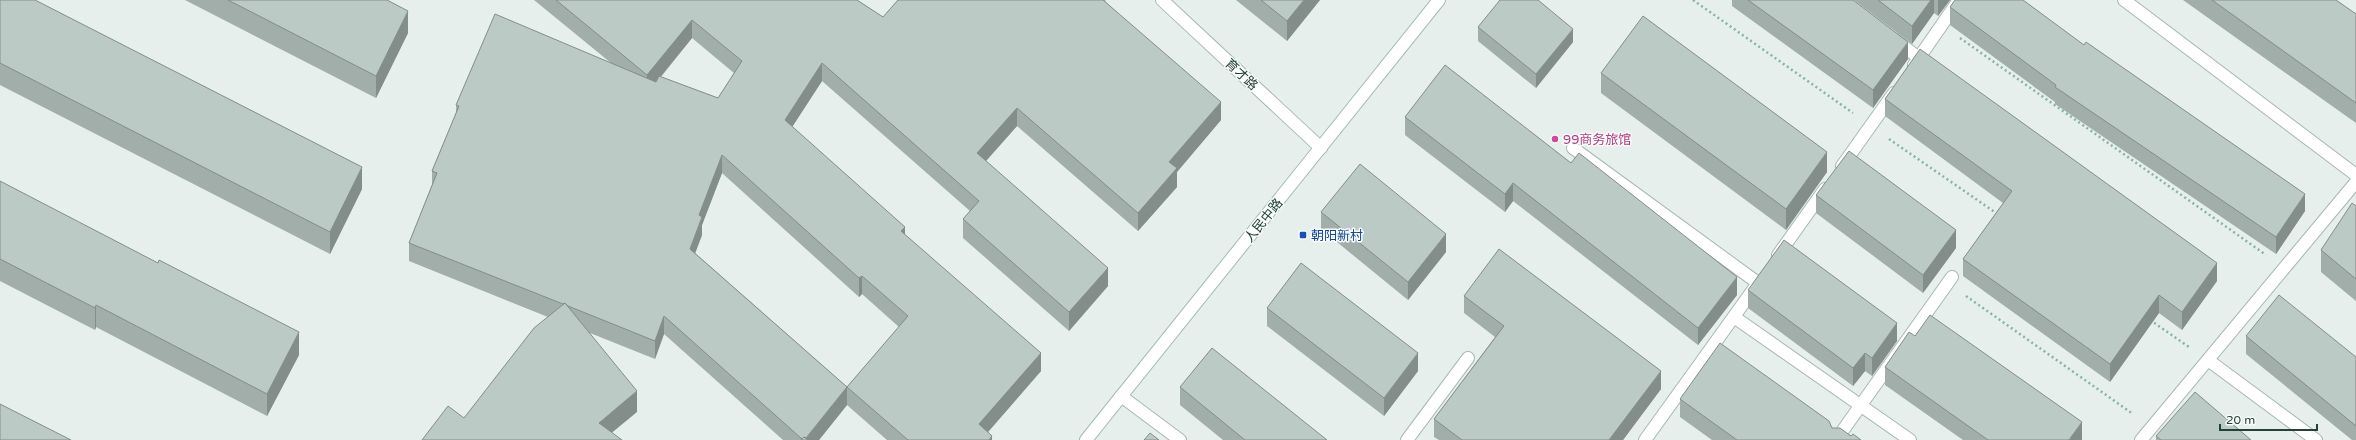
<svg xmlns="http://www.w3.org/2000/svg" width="2356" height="440" font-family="'Varela Round','Noto Sans SC',sans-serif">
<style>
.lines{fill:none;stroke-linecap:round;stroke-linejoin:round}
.street-casing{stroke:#a8b8b2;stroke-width:14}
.secondary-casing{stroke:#a4bbb3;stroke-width:14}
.path{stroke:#86b3a5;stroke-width:2.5;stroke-dasharray:2 3;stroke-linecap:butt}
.street{stroke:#fff;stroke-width:12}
.secondary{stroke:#fff;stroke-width:12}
.wall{fill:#a1aea9;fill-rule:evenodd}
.shaded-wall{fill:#838d89}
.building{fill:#bbcac4;stroke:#838d89;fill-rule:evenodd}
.hotel-dot{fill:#d1479c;stroke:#f7fbf9;stroke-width:1.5}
.transit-dot{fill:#1a4fb4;stroke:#f7fbf9;stroke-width:1.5}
.labels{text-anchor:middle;stroke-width:3;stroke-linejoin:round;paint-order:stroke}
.street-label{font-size:13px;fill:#24423a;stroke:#f7fbf9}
.hotel-label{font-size:13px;fill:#b23c85;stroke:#f7fbf9;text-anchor:start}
.transit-label{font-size:13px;fill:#164399;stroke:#f7fbf9;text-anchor:start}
</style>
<rect width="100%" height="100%" fill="#e6efeb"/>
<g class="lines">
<g class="street-casing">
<path id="street" d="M 1162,0 L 1321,148
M 2124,0 L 2356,175
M 1895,40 L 1919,58
M 1914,65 L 1959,0
M 1573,148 L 1758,283
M 1842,166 L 1894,93
M 1778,255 L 1825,189
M 1734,317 L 1910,440
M 2208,360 L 2316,440
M 1121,396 L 1180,440
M 1407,440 L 1468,358
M 1645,440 L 1758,283
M 1836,440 L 1952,277
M 2141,440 L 2356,182"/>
</g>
<g class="secondary-casing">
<path id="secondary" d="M 1086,440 L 1439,0"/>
</g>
<path class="path" d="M 1693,0 L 1853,113
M 1960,38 L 2266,255
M 1889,139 L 1999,215
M 1966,296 L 2133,414
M 2150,320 L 2189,347"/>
<use href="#street" class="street"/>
<use href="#secondary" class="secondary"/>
</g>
<path class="wall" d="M 0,0 L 362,189 L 330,254 L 0,85 Z
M 185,0 L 387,0 L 408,33 L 376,98 Z
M 534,0 L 857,0 L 883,17 L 898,0 L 1106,0 L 1105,1 L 1221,120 L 1177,172 L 1177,187 L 1138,231 L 1017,126 L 986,161 L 1108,286 L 1069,331 L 963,238 L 963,219 L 970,211 L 822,81 L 792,127 L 905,235 L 1041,371 L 988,432 L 992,440 L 887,440 L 847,405 L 819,440 L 783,440 L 664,334 L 655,359 L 590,333 L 637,412 L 464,418 L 548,317 L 409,261 L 409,243 L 432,185 L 432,171 L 456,113 L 456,105 L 611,63 ZM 692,38 L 734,73 L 718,98 L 661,77 ZM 722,173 L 859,297 L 862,294 L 899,327 L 847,387 L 695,253 L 702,235 L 702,225 Z
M 1236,0 L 1320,0 L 1287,41 Z
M 1732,0 L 1853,0 L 1908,59 L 1873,108 L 1732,6 Z
M 1854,0 L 1950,0 L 1938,16 L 1934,13 L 1912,44 Z
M 2183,0 L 2336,0 L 2356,14 L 2356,123 Z
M 1950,7 L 2305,211 L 2276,254 L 2055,104 L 2055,102 L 1950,25 Z
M 1478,27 L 1573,42 L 1536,88 L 1478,41 Z
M 1601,73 L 1827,172 L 1786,230 L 1601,93 Z
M 1885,99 L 2217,281 L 2182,330 L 2159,313 L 2110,382 L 1963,276 L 1963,259 L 2003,203 L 1885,116 Z
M 1405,117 L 1737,295 L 1698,345 L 1513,201 L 1505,212 L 1405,135 Z
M 0,181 L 299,355 L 267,416 L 96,327 L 95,330 L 0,281 Z
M 1816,195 L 1956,248 L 1923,293 L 1816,213 Z
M 2356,206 L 2356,301 L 2321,272 L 2321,250 Z
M 1321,212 L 1446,252 L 1408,300 L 1321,229 Z
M 1748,290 L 1897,341 L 1872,376 L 1865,371 L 1853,386 L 1748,308 Z
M 1464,296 L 1661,389 L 1623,440 L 1439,440 L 1434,437 L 1434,419 L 1495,337 L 1464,313 Z
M 1267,308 L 1418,371 L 1384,416 L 1267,326 Z
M 1915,336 L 2082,440 L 1963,440 L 1885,385 L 1885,367 Z
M 2246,336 L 2356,357 L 2356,440 L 2352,440 L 2246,354 Z
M 1180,387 L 1327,440 L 1223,440 L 1180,405 Z
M 1680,399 L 1832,428 L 1861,440 L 1712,440 L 1680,417 Z
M 2156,436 L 2251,440 L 2156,440 Z"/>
<path class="shaded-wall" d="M 1304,0 L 1320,0 L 1287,41 L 1287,21 Z
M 1931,0 L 1934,0 L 1934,13 L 1912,44 L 1912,26 Z
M 1938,0 L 1950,0 L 1938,16 Z
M 408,11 L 408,33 L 376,98 L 376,76 Z
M 692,20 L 692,38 L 647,93 L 647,75 Z
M 1573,29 L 1573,42 L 1536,88 L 1536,74 Z
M 1908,42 L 1908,59 L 1873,108 L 1873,90 Z
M 822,63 L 822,81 L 785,138 L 785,120 Z
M 1221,102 L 1221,120 L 1177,172 L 1177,187 L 1138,231 L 1138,213 L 1169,162 Z
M 1017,108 L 1017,126 L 977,171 L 977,153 Z
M 1827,152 L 1827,172 L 1786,230 L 1786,209 Z
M 722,155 L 722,173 L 702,225 L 702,235 L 690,267 L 690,249 L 699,215 Z
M 362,167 L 362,189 L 330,254 L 330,232 Z
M 1513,183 L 1513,201 L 1505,212 L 1505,194 Z
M 2305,194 L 2305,211 L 2276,254 L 2276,237 Z
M 905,227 L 905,245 L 901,231 Z
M 1956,230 L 1956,248 L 1923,293 L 1923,275 Z
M 1446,234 L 1446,252 L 1408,300 L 1408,282 Z
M 2217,263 L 2217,281 L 2182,330 L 2182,312 Z
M 1108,268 L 1108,286 L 1069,331 L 1069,312 Z
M 862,276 L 862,294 L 859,297 L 859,278 Z
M 1737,277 L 1737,295 L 1698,345 L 1698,328 Z
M 2159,295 L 2159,313 L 2110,382 L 2110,364 Z
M 96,305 L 96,327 L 95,330 L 95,308 Z
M 664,316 L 664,334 L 655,359 L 655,341 Z
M 1897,323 L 1897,341 L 1872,376 L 1872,358 Z
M 299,332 L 299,355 L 267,416 L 267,394 Z
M 1041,353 L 1041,371 L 981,440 L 979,424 Z
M 1418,353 L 1418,371 L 1384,416 L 1384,398 Z
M 1865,353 L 1865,371 L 1853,386 L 1853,368 Z
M 1661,371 L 1661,389 L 1623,440 L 1609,440 Z
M 847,387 L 847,405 L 819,440 L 805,440 Z
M 637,391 L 637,412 L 603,440 L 599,423 Z
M 2082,422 L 2082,440 L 2069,440 Z
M 992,436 L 992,440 L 989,440 Z"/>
<path class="building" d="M 0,0 L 35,0 L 362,167 L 330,232 L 0,63 Z
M 228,0 L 387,0 L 408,11 L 376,76 Z
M 556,0 L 857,0 L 883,17 L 898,0 L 1103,0 L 1221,102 L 1169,162 L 1177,168 L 1138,213 L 1017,108 L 977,153 L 1108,268 L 1069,312 L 963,219 L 979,201 L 822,63 L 785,120 L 905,227 L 901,231 L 1041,353 L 979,424 L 992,436 L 989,440 L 908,440 L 847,387 L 806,438 L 804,437 L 802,439 L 664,316 L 655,341 L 568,306 L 565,303 L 563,304 L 409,243 L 437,173 L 432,171 L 459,106 L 456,105 L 495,14 L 656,82 L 659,76 L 718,98 L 742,61 L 692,20 L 647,75 ZM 722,155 L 859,278 L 862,276 L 908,316 L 847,387 L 690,249 L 702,217 L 699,215 Z
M 1261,0 L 1304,0 L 1287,21 Z
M 1500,0 L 1538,0 L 1573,29 L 1536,74 L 1478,27 Z
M 1748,0 L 1853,0 L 1908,42 L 1873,90 Z
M 1878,0 L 1931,0 L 1912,26 Z
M 1955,0 L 2023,0 L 2084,45 L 2086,42 L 2305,194 L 2276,237 L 2055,87 L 2056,85 L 1950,7 Z
M 2212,0 L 2336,0 L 2356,14 L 2356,103 Z
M 1643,16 L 1827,152 L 1786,209 L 1601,73 Z
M 1920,49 L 2217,263 L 2182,312 L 2159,295 L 2110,364 L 1963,259 L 2012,191 L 1885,99 Z
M 1445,65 L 1571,163 L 1579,153 L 1737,277 L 1698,328 L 1513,183 L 1505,194 L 1405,117 Z
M 1849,151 L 1956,230 L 1923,275 L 1816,195 Z
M 1360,164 L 1446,234 L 1408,282 L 1321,212 Z
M 0,181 L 158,263 L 159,260 L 299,332 L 267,394 L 96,305 L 95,308 L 0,259 Z
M 2352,203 L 2356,206 L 2356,279 L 2321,250 Z
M 1784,240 L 1897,323 L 1872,358 L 1865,353 L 1853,368 L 1748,290 Z
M 1499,249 L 1661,371 L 1609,440 L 1462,440 L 1434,419 L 1504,326 L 1464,296 Z
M 1301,263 L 1418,353 L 1384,398 L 1267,308 Z
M 2279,295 L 2356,357 L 2356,426 L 2246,336 Z
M 565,303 L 637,391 L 599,423 L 622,440 L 422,440 L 448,406 L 464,418 L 534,328 Z
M 1930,315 L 2082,422 L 2069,440 L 1988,440 L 1885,367 L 1909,332 L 1915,336 Z
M 1720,343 L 1829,421 L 1832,428 L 1840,428 L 1851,436 L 1853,434 L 1861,440 L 1737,440 L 1680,399 Z
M 1212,348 L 1327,440 L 1245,440 L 1180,387 Z
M 2195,392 L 2251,440 L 2161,440 L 2156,436 Z
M 0,404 L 71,440 L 0,440 Z
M 1150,433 L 1159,440 L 1144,440 Z
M 804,437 L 808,440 L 801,440 Z"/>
<circle class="hotel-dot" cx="1555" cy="139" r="4"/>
<rect class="transit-dot" x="1299" y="231" width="8" height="8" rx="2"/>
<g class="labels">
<g class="street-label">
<text transform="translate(1242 74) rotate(43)" y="5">育才路</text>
<text transform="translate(1263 220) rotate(-51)" y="5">人民中路</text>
</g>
<g class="hotel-label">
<text x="1563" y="144">99商务旅馆</text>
</g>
<g class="transit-label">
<text x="1311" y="240">朝阳新村</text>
</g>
</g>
<path d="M2220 424v6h97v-6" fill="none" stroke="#24423a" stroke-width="2"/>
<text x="2226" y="424" font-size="12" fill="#24423a" stroke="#f7fbf9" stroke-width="3" paint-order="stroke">20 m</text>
</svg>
